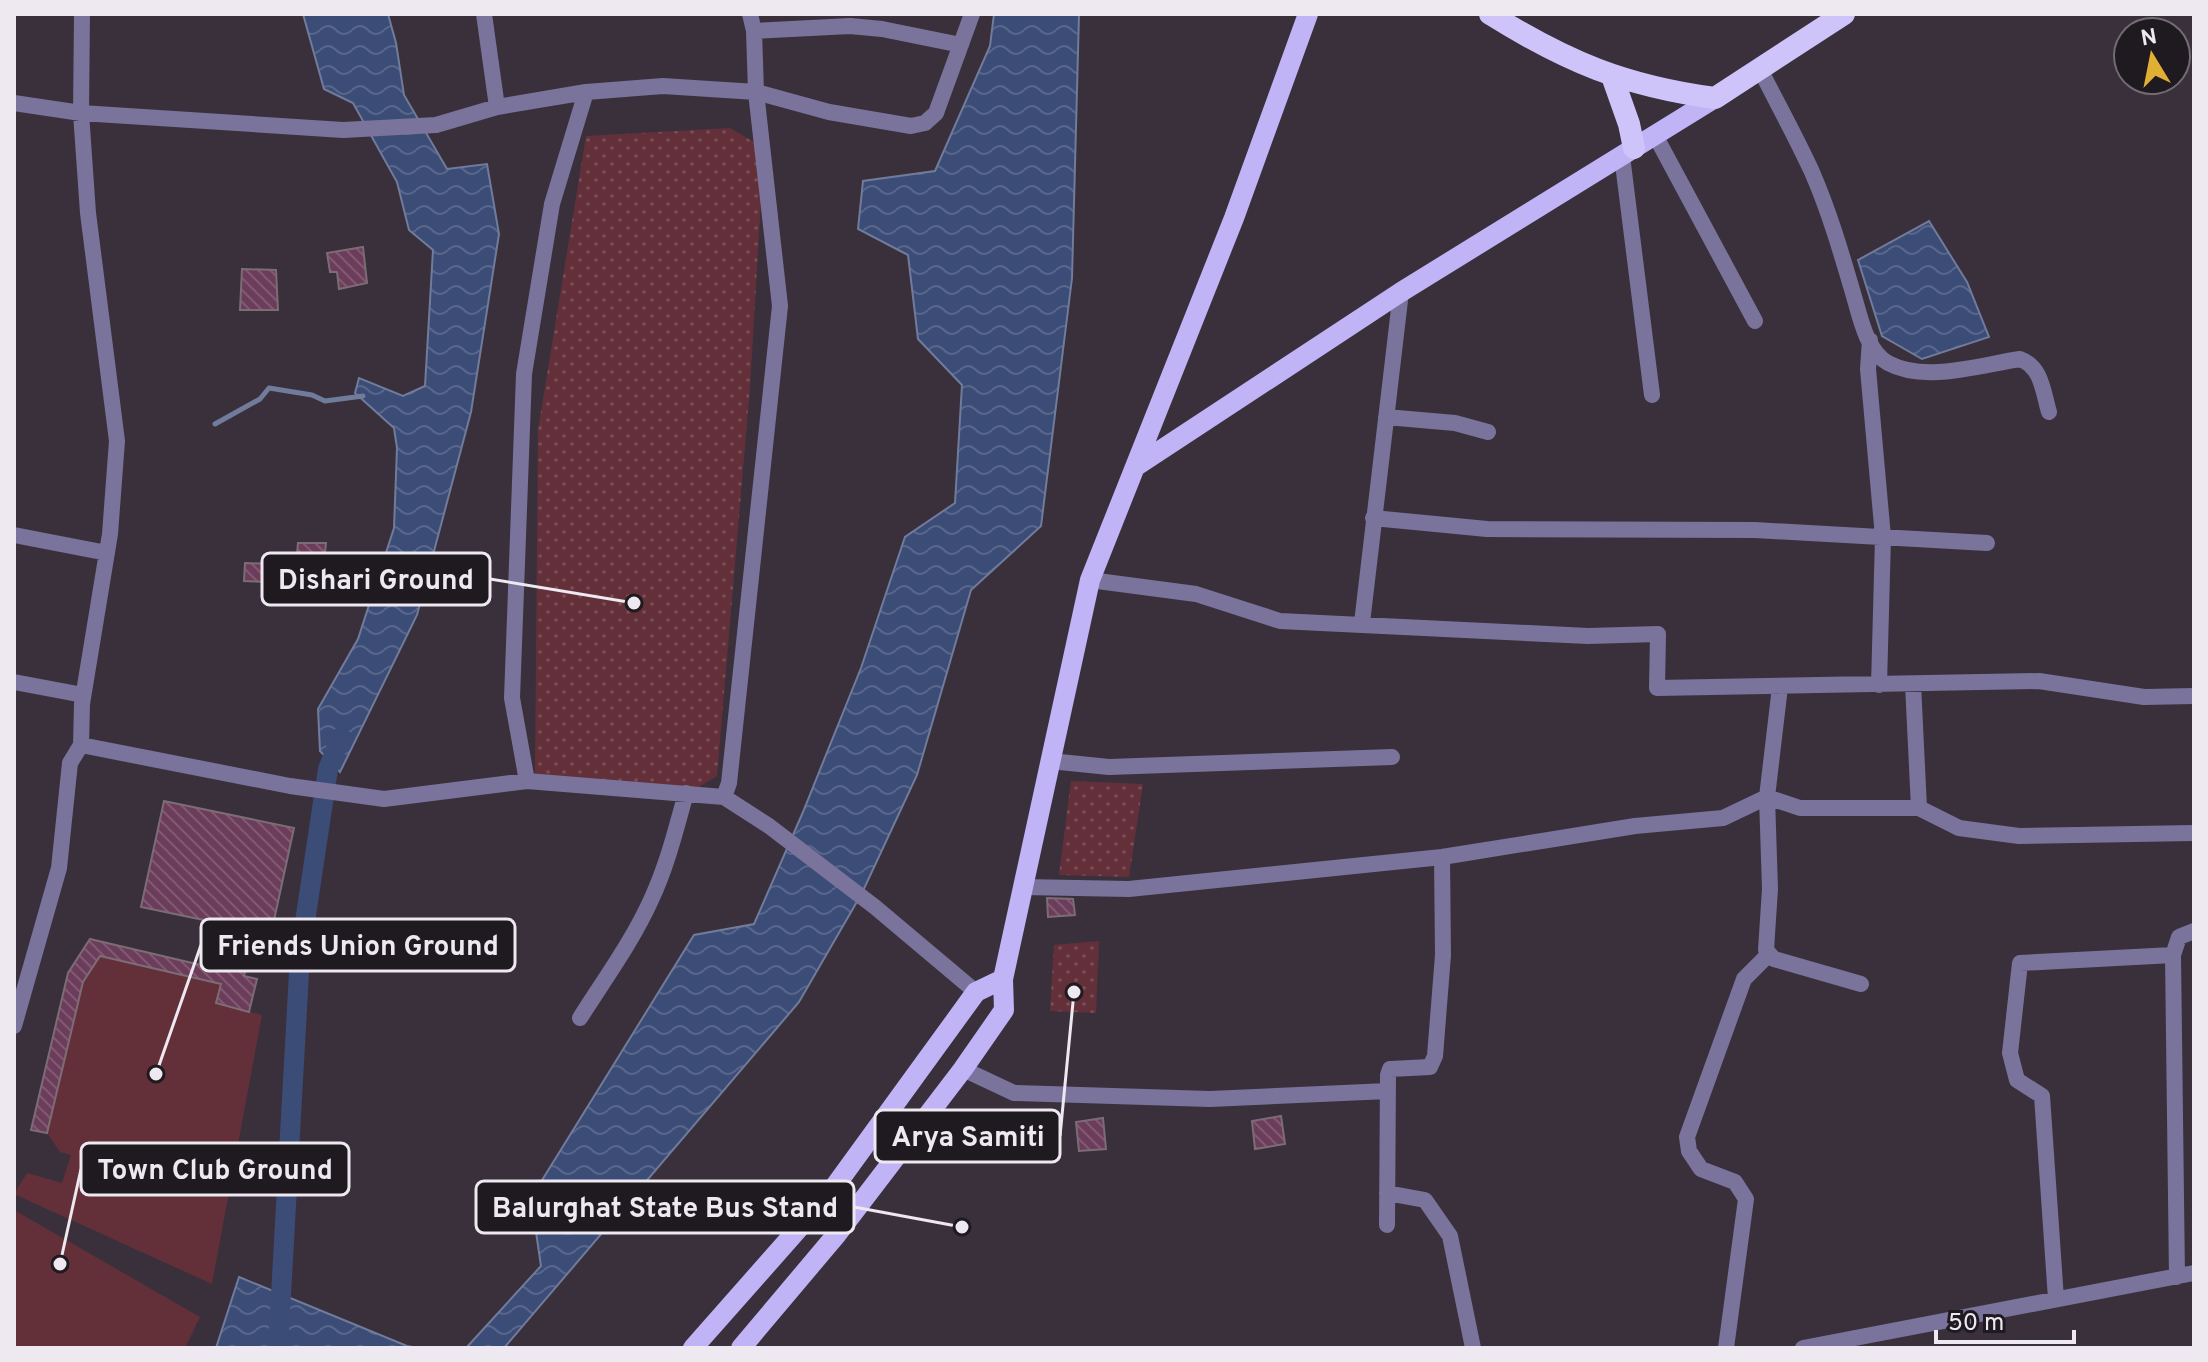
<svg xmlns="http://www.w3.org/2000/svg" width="2208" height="1362" font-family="Overpass,sans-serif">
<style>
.grass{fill:url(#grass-dots)}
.garden{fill:#63303a}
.water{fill:url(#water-waves);stroke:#717b9b;stroke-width:2}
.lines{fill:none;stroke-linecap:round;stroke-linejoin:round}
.stream{stroke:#717b9b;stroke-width:5}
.canal{stroke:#3b4c77;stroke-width:20}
.building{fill:url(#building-back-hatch);stroke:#7c6c75;stroke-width:2}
.minor{stroke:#7a739b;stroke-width:16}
.primary{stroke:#c0b4f6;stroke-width:20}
.trunk{stroke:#cec4f9;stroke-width:22}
.leader{fill:none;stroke:#eee8f0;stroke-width:3}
.callout-dot{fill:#eee8f0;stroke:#1e1a1f;stroke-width:3}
.callout{fill:#1e1a1f;stroke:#eee8f0;stroke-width:3}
.callout-label{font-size:28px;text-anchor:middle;font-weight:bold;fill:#eee8f0}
</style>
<defs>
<pattern id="grass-dots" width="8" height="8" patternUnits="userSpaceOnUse" patternTransform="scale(2)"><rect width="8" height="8" fill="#63303a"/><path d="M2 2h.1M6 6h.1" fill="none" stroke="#7a4e57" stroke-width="1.8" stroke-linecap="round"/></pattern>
<pattern id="water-waves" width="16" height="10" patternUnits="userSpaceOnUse" patternTransform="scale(2)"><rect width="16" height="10" fill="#3b4c77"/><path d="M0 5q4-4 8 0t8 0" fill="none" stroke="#58668b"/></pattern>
<pattern id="building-back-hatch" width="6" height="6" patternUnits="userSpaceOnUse" patternTransform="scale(2)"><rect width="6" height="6" fill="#6c3d5a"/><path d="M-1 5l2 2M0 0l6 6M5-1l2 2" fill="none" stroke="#815972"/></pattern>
</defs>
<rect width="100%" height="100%" fill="#39303c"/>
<path class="grass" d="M 730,128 L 764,148 L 750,387 L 717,776 L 692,791 L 535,779 L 538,430 L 586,136 Z
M 1071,781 L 1143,784 L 1129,877 L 1059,875 Z
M 1099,941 L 1096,1013 L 1050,1011 L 1054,945 Z"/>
<path class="garden" d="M 100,956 L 221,984 L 217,1003 L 262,1015 L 212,1284 L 14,1194 L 27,1173 L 62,1183 L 71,1155 L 60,1152 L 47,1133 L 83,982 Z
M 14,1210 L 200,1317 L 185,1348 L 14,1348 Z"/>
<path class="water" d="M 303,14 L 388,14 L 396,43 L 404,95 L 447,169 L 487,164 L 499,234 L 471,412 L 417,615 L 340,772 L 320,751 L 318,709 L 358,639 L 394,528 L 397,448 L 394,428 L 355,393 L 359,378 L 403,396 L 425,386 L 433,250 L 409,230 L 397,182 L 353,103 L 324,89 Z
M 994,14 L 1079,14 L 1072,278 L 1041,526 L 971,590 L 917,775 L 862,893 L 799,1002 L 504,1348 L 466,1348 L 541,1266 L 531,1198 L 694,935 L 754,924 L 803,812 L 861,668 L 905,537 L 955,503 L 962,385 L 918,339 L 908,255 L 858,229 L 863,181 L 935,171 L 990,46 Z
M 1929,221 L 1967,282 L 1989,337 L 1922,359 L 1882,336 L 1858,260 Z
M 239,1277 L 407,1346 L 418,1348 L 216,1348 Z"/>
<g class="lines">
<path class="stream" d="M 215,424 L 260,399 L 269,388 L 312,395 L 325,401 L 363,396"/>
<path class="canal" d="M 278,1348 L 300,955 L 328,769 L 341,737"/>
</g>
<path class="building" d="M 363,247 L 367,283 L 339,289 L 337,272 L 330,272 L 327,253 Z
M 242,269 L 276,270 L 278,310 L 240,310 Z
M 298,543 L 326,543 L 322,578 L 295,577 Z
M 245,563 L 272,564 L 270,582 L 244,581 Z
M 164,801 L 294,828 L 271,934 L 141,907 Z
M 1047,898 L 1073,899 L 1075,915 L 1048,917 Z
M 90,939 L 218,969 L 220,960 L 246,966 L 244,976 L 257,979 L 249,1012 L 216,1003 L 221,984 L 100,956 L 83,982 L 47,1133 L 31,1130 L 68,973 Z
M 1281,1116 L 1285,1144 L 1255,1149 L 1252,1121 Z
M 1103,1118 L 1106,1149 L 1079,1151 L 1076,1122 Z"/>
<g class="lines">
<path class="minor" d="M 484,14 L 497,107
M 754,31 L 850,26 L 882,29 L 961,45
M 1760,69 C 1777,103 1796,137 1812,172 C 1829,211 1841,252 1853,293 C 1860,316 1866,351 1888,363 C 1925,383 1980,365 2020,359 C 2042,367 2043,392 2049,412
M 14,103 L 81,113 L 343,130 L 436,125 L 497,107 L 586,92 L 663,86 L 756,92 L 754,31 L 750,14
M 1655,135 L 1755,321
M 1622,156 L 1652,395
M 1870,340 L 1868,369 L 1883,537 L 1879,685
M 1386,417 L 1455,423 L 1488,432
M 1373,518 L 1487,529 L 1755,530 L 1987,543
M 14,535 L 107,553
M 1090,580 L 1196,594 L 1280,621 L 1588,636 L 1658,634 L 1657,688 L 2039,681 L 2144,697 L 2194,696
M 1362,623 L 1401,292
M 14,682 L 83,695
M 1913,684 L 1919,808
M 1780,687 L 1767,797 L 1770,889 L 1766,950 L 1774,959 L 1861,984
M 81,745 L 290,786 L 384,799 L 527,781 L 724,797 L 769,826 L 875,907 L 976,992
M 1050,761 L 1109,767 L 1392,757
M 527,781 L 512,698 L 524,374 L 552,204 L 586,92
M 724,797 L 729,783 L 780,306 L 756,92 L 829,112 L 911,126 L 925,123 L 936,113 L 972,14
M 1023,887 L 1129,889 L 1442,857 L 1635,826 L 1723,818 L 1767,797 L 1800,808 L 1919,808 L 1959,828 L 2019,836 L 2194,833
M 580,1018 C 604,980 632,942 651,900 C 667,866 676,829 686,793
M 14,1026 L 59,868 L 70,763 L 81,745 L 82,704 L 110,534 L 117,441 L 88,213 L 81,113 L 82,14
M 963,1069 L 1014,1093 L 1210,1099 L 1388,1091
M 1387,1193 L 1425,1200 L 1450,1236 L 1473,1348
M 1387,1225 L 1388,1075 L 1390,1069 L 1430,1067 L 1435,1056 L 1443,955 L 1442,857
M 2177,1277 L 2173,955 L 2179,937 L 2194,931
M 2056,1299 L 2042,1096 L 2017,1080 L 2010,1053 L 2020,963 L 2173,955
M 1726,1348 L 1746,1199 L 1735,1182 L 1701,1169 L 1689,1151 L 1687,1137 L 1744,979 L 1768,955
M 1803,1348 L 2194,1273"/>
<path class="primary" d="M 1135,467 L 1401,292 L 1715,98
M 693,1348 L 830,1193 L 976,992 L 1003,979
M 741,1348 L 837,1234 L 963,1069 L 1004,1010 L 1003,979 L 1090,580 L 1234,218 L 1308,14"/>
<path class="trunk" d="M 1490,14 C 1567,62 1625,86 1715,98 L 1844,14
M 1612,76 L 1629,124 L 1634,148"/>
</g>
<path class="leader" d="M634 603L490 579M156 1074L201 945M1074 992L1060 1136M60 1264L81 1169M962 1227L854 1207"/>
<g class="callout-dot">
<circle cx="634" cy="603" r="8"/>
<circle cx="156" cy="1074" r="8"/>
<circle cx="1074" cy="992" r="8"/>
<circle cx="60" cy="1264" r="8"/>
<circle cx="962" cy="1227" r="8"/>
</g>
<g class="callout">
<rect x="262" y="553" width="228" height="52" rx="8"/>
<rect x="201" y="919" width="314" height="52" rx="8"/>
<rect x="875" y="1110" width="185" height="52" rx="8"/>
<rect x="81" y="1143" width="268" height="52" rx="8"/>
<rect x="476" y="1181" width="378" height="52" rx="8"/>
</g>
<g class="callout-label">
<text x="376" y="589">Dishari Ground</text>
<text x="358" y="955">Friends Union Ground</text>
<text x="968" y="1146">Arya Samiti</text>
<text x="215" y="1179">Town Club Ground</text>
<text x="665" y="1217">Balurghat State Bus Stand</text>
</g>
<rect width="2208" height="1362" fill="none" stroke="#eee8f0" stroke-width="32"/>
<g transform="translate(2152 56) rotate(350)"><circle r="38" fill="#1e1a1f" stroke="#716c73" stroke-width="2"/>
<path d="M0-6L14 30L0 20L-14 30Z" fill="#e1af34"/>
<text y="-12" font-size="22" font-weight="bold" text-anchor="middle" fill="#eee8f0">N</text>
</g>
<path d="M1936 1330v12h138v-12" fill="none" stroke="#eee8f0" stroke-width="4"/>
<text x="1948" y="1330" font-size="24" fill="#eee8f0" stroke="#1e1a1f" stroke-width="6" paint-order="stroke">50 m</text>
</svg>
